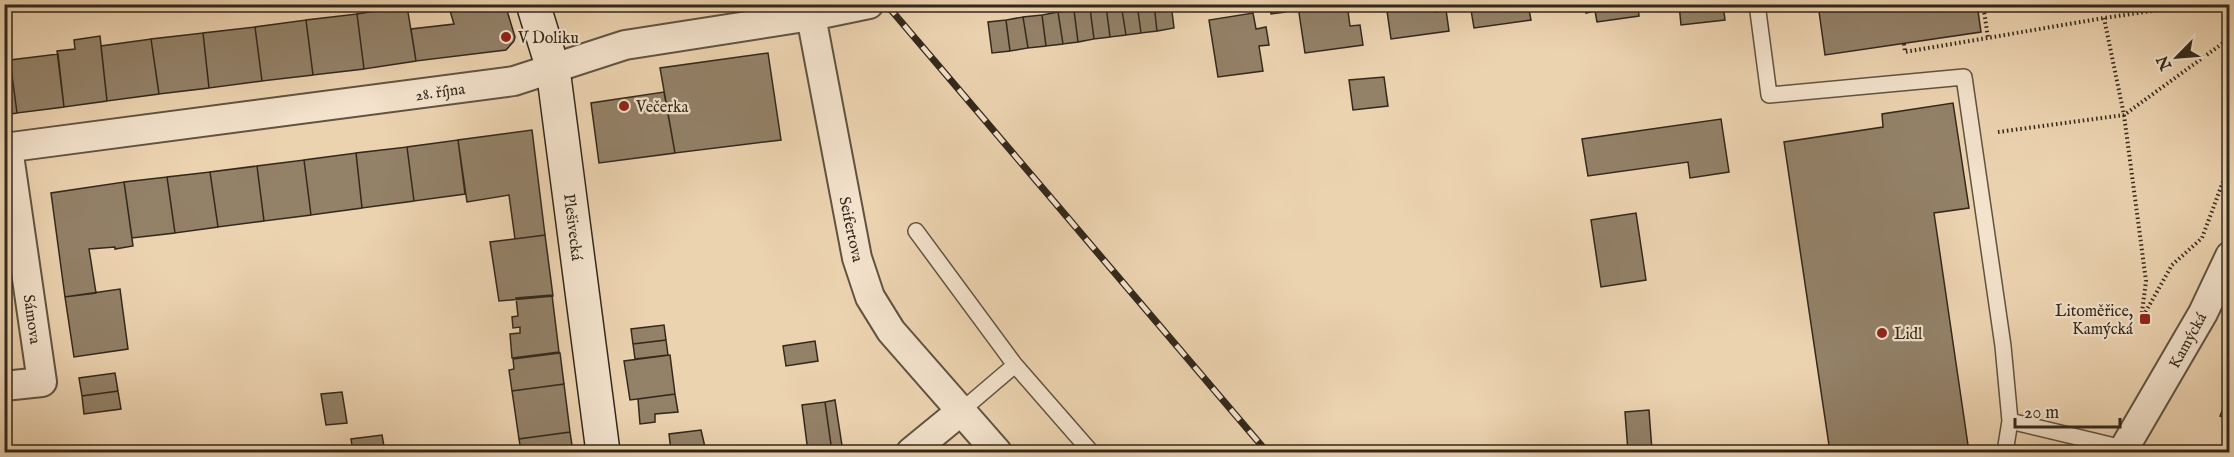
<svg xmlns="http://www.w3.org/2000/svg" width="2234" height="457" font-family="'IM FELL English',serif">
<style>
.building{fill:#938168;stroke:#32281b;stroke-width:1.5}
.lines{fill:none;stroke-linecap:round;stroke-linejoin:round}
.lane-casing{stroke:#605340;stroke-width:18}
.street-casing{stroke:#605340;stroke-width:32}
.secondary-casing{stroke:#32281b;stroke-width:36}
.path{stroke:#32281b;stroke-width:4;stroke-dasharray:1.5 3;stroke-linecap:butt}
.lane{stroke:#f3e2cc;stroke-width:15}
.street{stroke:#f3e2cc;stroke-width:28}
.secondary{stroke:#f3e2cc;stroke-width:33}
.rail-casing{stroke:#32281b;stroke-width:7}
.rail{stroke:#f3e2cc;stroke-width:4.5;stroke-dasharray:14;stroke-linecap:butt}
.poi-dot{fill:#8f2418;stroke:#f3e2cc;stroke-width:2}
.labels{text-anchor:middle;stroke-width:4.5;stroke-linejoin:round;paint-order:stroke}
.poi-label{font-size:16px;fill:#32281b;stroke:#f3e2cc;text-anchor:start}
.street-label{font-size:16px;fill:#32281b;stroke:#f3e2cc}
</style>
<rect width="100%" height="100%" fill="#ecd3b0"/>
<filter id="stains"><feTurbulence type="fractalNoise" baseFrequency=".00333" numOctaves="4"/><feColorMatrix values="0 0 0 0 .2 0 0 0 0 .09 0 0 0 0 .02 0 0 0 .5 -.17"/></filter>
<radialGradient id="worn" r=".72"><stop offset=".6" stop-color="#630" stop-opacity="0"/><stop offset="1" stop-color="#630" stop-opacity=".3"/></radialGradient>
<path class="building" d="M 448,4 L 505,4 L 515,37 L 514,41 L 506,50 L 416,61 L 411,29 L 454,24 Z
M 1121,4 L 1137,4 L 1141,33 L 1126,35 Z
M 1121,4 L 1126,35 L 1110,37 L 1106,6 Z
M 1137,4 L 1154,4 L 1157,31 L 1141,33 Z
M 1154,4 L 1171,4 L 1174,28 L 1157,31 Z
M 1270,4 L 1284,4 L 1285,12 L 1271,14 Z
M 1305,4 L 1347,4 L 1350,26 L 1360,25 L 1363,45 L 1305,53 L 1298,6 Z
M 1386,4 L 1434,4 L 1435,12 L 1446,10 L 1449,31 L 1391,39 Z
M 1470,4 L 1528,4 L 1531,20 L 1474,28 Z
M 1585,4 L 1638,4 L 1639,16 L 1597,22 L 1595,11 L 1586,13 Z
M 1679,4 L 1723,4 L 1725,20 L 1681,25 Z
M 1818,4 L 1977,4 L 1981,32 L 1825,55 Z
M 407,6 L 416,61 L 364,69 L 357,14 Z
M 1106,6 L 1110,37 L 1094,39 L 1090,8 Z
M 1090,8 L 1094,39 L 1078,42 L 1074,10 Z
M 1074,10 L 1078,42 L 1063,44 L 1058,12 Z
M 1058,12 L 1063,44 L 1046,46 L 1042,15 Z
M 1253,13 L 1256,29 L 1266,27 L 1269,45 L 1259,46 L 1263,71 L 1218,77 L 1209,20 Z
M 357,14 L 364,69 L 313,75 L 306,20 Z
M 1042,15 L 1046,46 L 1028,48 L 1023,17 Z
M 1023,17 L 1028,48 L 1010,51 L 1006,20 Z
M 306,20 L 313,75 L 262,81 L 255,27 Z
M 1006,20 L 1010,51 L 992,53 L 988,22 Z
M 255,27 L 262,81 L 209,88 L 203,33 Z
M 203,33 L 209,88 L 159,94 L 151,39 Z
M 100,36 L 107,101 L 64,107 L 57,51 L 75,49 L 74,40 Z
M 151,39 L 159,94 L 107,101 L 101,46 Z
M 768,53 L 781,140 L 675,153 L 660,68 Z
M 58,54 L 64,107 L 17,113 L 10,60 Z
M 10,60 L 17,113 L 4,115 L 4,61 Z
M 1384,77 L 1388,106 L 1353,110 L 1349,80 Z
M 664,92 L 675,153 L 599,163 L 591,103 Z
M 1953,103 L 1969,208 L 1934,213 L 1969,452 L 1830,452 L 1784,142 L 1883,127 L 1882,114 Z
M 1721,119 L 1729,172 L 1690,178 L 1688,162 L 1588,176 L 1582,139 Z
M 532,130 L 545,235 L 515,239 L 509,195 L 467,202 L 458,140 Z
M 458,140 L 465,194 L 414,201 L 407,147 Z
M 407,147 L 414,201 L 362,208 L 356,153 Z
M 356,153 L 362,208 L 311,215 L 304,160 Z
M 304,160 L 311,215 L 264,221 L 257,166 Z
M 257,166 L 264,221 L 218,227 L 210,172 Z
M 210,172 L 218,227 L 175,233 L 167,177 Z
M 167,177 L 175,233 L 132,238 L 124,182 Z
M 124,182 L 133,246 L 115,249 L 115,247 L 89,249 L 96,293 L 65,297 L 51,193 Z
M 1636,213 L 1646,280 L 1601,287 L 1591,220 Z
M 545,235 L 553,296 L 499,301 L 490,242 Z
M 120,289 L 128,349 L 74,357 L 65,297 Z
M 552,295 L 559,352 L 512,358 L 510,334 L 520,333 L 520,327 L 513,328 L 512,317 L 518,316 L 516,298 Z
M 4,322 L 11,366 L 4,366 Z
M 664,325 L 666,340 L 633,344 L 631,329 Z
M 666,340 L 668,355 L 635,359 L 633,344 Z
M 815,341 L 818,361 L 786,366 L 783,346 Z
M 560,353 L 564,384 L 512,391 L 509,370 L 514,369 L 513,359 Z
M 670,355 L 675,394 L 630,400 L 624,361 Z
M 115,373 L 118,391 L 82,396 L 79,378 Z
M 564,384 L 570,432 L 519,439 L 512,391 Z
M 118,391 L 121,409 L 84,414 L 82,396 Z
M 342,392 L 347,423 L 326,425 L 321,394 Z
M 675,394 L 678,412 L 655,414 L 655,422 L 640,424 L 638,399 Z
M 2229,394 L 2230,394 L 2230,420 L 2220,416 Z
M 835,400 L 843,452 L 832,452 L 825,402 Z
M 825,402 L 832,452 L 808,452 L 802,405 Z
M 1649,410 L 1652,451 L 1714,447 L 1714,452 L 1628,452 L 1625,412 Z
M 701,430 L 705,447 L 671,451 L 669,434 Z
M 570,432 L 573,452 L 521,452 L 519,439 Z
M 382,435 L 385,452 L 353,452 L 351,439 Z
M 705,447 L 705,452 L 671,452 L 671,451 Z"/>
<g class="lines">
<g class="lane-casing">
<path id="lane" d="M 1757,4 L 1769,95 L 1964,77 L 2003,346 L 2010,421
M 916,231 L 1015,365
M 961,411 L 1015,365 L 1091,452
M 2005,452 L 2010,421 L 2123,448"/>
</g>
<g class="street-casing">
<path id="street" d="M 811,16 L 857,258 L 870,297 L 891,331 L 997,452
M 4,148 L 514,81 L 625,45 L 811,16 L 869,4
M 4,386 L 42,382 L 8,148
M 911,452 L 961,411
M 2122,452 L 2203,313 L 2230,256"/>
</g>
<g class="secondary-casing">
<path id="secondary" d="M 533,4 L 553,69 L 603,452"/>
</g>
<path class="path" d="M 1983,4 L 1988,38
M 2104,18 L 2124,115 L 2146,281 L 2141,320 L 2172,265 L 2202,238 L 2230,163
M 1904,44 L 1905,52 L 2104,18 L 2199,4
M 1998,132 L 2124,115 L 2230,38"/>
<use href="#lane" class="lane"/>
<use href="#street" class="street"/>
<use href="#secondary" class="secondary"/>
<g class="rail-casing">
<path id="rail" d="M 886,4 L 1267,452"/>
</g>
<use href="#rail" class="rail"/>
</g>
<g class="poi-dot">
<circle cx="506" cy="37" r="6"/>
<circle cx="624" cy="106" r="6"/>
<rect x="2139" y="313" width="12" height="12" rx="3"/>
<circle cx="1882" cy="333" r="6"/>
</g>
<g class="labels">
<g class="poi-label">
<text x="518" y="43">V Doliku</text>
<text x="636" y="112">Večerka</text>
<text x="2133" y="316" text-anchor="end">Litoměřice,<tspan x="2133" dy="18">Kamýcká</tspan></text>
<text x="1894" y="339">Lidl</text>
</g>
<g class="street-label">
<text transform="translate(440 91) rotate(-8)" y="6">28. října</text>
<text transform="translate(574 227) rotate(83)" y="6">Plešivecká</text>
<text transform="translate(852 229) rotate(78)" y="6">Seifertova</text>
<text transform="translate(33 319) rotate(82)" y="6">Sámova</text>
<text transform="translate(2187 340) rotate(-61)" y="6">Kamýcká</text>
</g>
</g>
<rect width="2234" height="457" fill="none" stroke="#ecd3b0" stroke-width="24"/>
<rect x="6" y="6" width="2222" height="445" fill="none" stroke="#32281b" stroke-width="3"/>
<rect x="12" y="12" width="2210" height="433" fill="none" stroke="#32281b" stroke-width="1.5"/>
<g transform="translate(2177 57) rotate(245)" stroke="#f3e2cc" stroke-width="4.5" paint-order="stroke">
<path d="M0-4.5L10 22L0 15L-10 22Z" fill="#32281b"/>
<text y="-9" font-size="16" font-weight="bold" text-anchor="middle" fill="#32281b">N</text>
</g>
<path d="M2015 418v9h105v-9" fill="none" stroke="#32281b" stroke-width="3"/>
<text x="2024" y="418" font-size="18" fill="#32281b" stroke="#f3e2cc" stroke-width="4.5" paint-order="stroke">20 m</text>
<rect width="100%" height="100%" filter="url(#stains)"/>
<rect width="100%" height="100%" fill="url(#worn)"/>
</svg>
